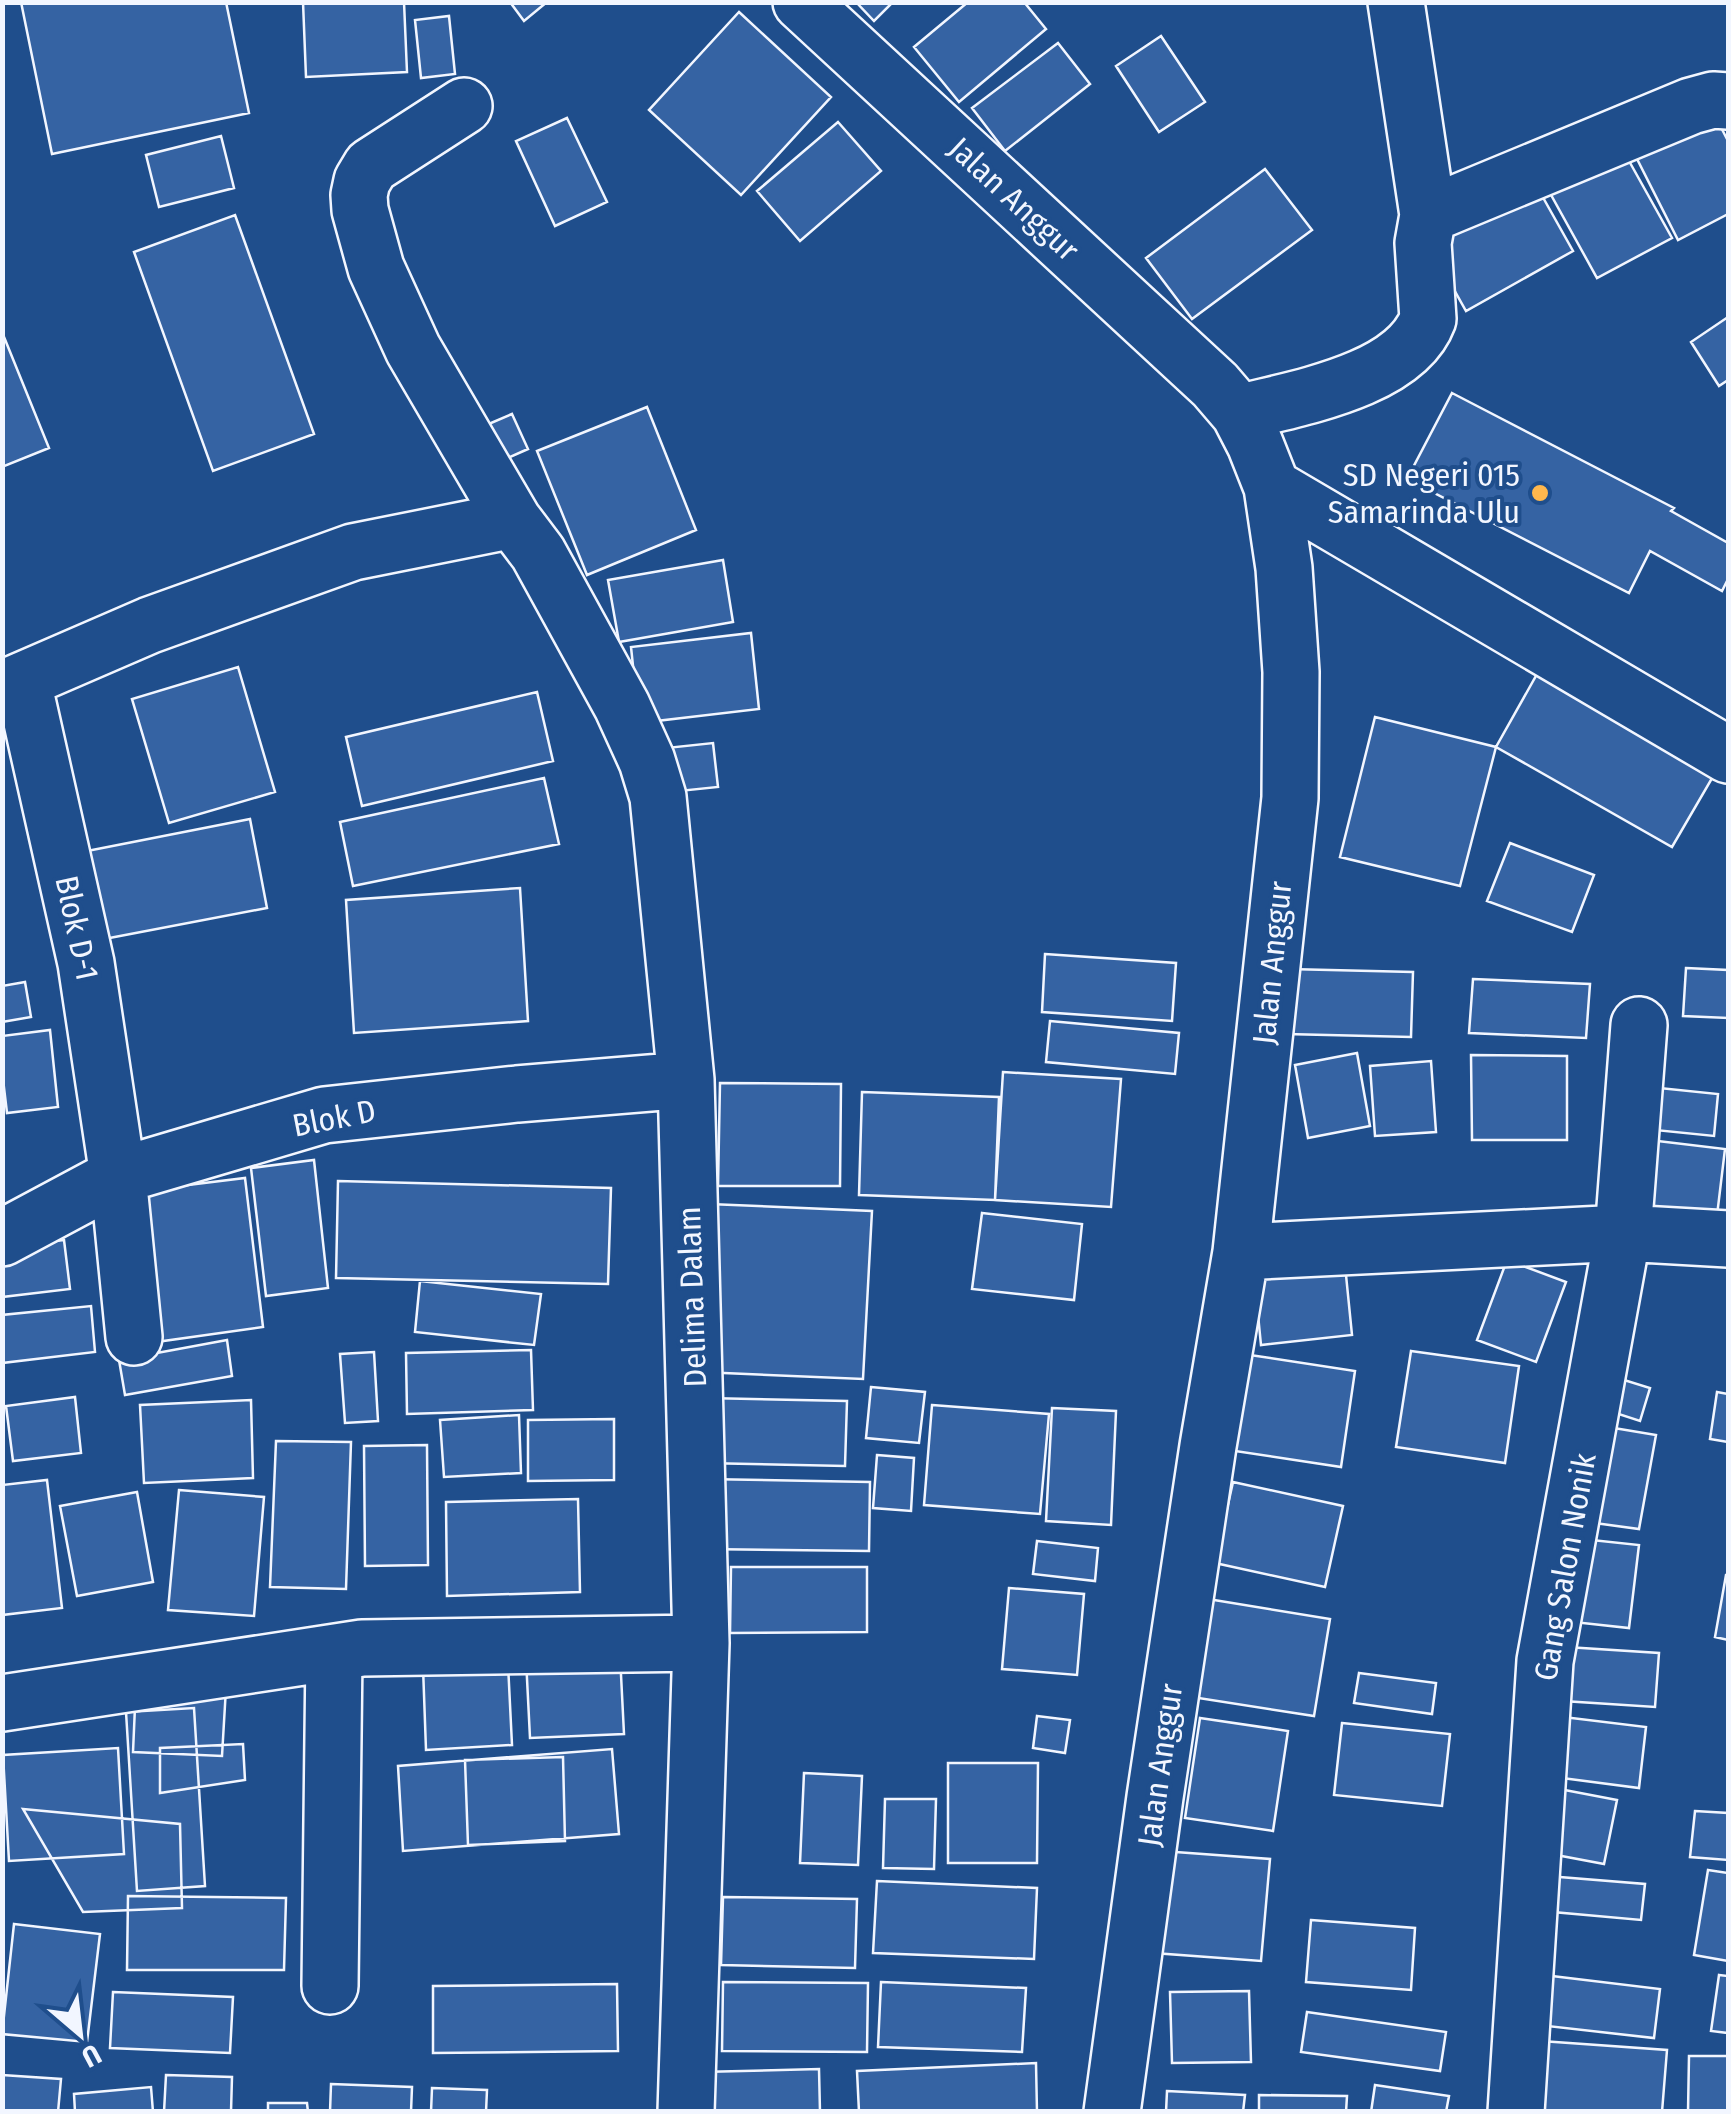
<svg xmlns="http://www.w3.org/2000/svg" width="1731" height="2114" font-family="'Fira Sans Condensed',sans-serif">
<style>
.building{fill:#3563a3;stroke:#f2f6ff;stroke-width:2.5}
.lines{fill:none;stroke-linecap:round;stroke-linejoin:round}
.minor-casing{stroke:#f2f6ff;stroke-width:60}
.minor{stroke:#1f4e8c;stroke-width:55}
.poi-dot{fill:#ffb74d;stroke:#1f4e8c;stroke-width:4}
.labels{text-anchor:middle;stroke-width:8;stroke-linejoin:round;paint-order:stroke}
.street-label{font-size:32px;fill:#f2f6ff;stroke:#1f4e8c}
.poi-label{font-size:32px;fill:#f2f6ff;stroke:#1f4e8c;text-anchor:end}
</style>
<rect width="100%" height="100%" fill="#1f4e8c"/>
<path class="building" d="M 21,2 L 226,2 L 249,113 L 52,154 Z
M 303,2 L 404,2 L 407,72 L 306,77 Z
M 510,2 L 547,2 L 524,21 Z
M 856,2 L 893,2 L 874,21 Z
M 968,2 L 1024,2 L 1046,29 L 959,102 L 914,47 Z
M 739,12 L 831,97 L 741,195 L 649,110 Z
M 449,16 L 455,74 L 421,78 L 415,20 Z
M 1161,36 L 1205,102 L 1159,132 L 1116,66 Z
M 1058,43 L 1090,84 L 1005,151 L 972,108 Z
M 1710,106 L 1728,141 L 1728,214 L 1678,240 L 1631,147 Z
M 567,118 L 607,202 L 555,226 L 516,141 Z
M 838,122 L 881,171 L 800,241 L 757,191 Z
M 221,136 L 234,188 L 159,207 L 146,155 Z
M 1619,143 L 1672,238 L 1597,278 L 1545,184 Z
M 1265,169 L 1312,230 L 1192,319 L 1146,258 Z
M 1536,185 L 1573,251 L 1466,311 L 1429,245 Z
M 235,215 L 314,434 L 213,471 L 134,252 Z
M 1728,317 L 1728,380 L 1719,386 L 1691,342 Z
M 2,332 L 49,448 L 2,467 Z
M 1452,393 L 1674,508 L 1671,511 L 1728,543 L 1728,579 L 1722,591 L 1650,551 L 1629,593 L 1407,479 Z
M 647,407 L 696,530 L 587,575 L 537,451 Z
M 512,414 L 528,449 L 492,465 L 477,429 Z
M 723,560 L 733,622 L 619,642 L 608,580 Z
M 751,633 L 759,709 L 639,723 L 631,647 Z
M 238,667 L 275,792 L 169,823 L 132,699 Z
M 1541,667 L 1718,768 L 1672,847 L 1496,747 Z
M 537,692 L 553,761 L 362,806 L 346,737 Z
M 1375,717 L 1496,747 L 1460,886 L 1340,857 Z
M 713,743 L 718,787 L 670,792 L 666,748 Z
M 544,778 L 559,844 L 353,886 L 340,822 Z
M 250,819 L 267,908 L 99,940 L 82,852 Z
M 1510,843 L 1594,875 L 1572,932 L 1487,901 Z
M 520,888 L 528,1021 L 354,1033 L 346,900 Z
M 1045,954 L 1176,963 L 1172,1021 L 1042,1012 Z
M 1686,968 L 1728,970 L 1728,1018 L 1683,1016 Z
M 1288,969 L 1413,972 L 1411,1037 L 1286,1034 Z
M 1473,979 L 1590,984 L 1586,1038 L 1469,1033 Z
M 25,982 L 31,1017 L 2,1022 L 2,986 Z
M 1050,1021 L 1179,1033 L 1175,1074 L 1046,1062 Z
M 50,1030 L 58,1107 L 7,1113 L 2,1071 L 2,1036 Z
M 1357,1053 L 1370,1126 L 1308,1138 L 1295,1065 Z
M 1471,1055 L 1567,1056 L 1567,1140 L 1472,1140 Z
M 1431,1061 L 1436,1132 L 1375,1136 L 1370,1066 Z
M 1003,1072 L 1121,1079 L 1111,1207 L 995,1200 Z
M 720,1083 L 841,1084 L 840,1186 L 718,1186 Z
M 1640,1086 L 1718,1094 L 1714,1136 L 1635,1128 Z
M 862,1092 L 999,1097 L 995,1200 L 859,1195 Z
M 1641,1139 L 1725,1149 L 1716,1224 L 1631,1215 Z
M 314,1160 L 328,1288 L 266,1296 L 251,1168 Z
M 245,1178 L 263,1327 L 149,1343 L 131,1192 Z
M 338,1181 L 611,1188 L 608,1284 L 336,1278 Z
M 709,1204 L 872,1211 L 863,1379 L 701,1372 Z
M 982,1213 L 1082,1224 L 1074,1300 L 972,1289 Z
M 64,1240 L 70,1289 L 2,1297 L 2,1247 Z
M 1344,1255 L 1352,1335 L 1261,1345 L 1253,1264 Z
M 1507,1260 L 1566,1282 L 1536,1362 L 1477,1340 Z
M 420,1281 L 541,1294 L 534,1345 L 415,1332 Z
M 91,1306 L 95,1352 L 2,1363 L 2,1315 Z
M 227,1340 L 232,1376 L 125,1395 L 119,1360 Z
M 531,1350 L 533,1410 L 407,1414 L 406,1353 Z
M 1411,1351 L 1519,1366 L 1505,1463 L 1396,1447 Z
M 374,1352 L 378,1421 L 345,1423 L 340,1354 Z
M 1250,1355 L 1355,1371 L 1341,1467 L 1235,1451 Z
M 1608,1375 L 1650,1388 L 1640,1421 L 1597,1407 Z
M 871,1387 L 925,1392 L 919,1443 L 866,1438 Z
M 1717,1392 L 1728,1394 L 1728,1442 L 1710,1439 Z
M 75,1397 L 81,1453 L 13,1461 L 6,1406 Z
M 706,1398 L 847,1401 L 845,1466 L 703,1463 Z
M 251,1400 L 253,1478 L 144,1483 L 140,1405 Z
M 932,1405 L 1049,1414 L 1040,1514 L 924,1505 Z
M 1052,1408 L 1116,1411 L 1111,1525 L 1046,1521 Z
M 519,1415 L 521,1473 L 444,1477 L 440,1420 Z
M 614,1419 L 614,1480 L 528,1481 L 528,1420 Z
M 1596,1425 L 1656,1435 L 1639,1529 L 1580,1521 Z
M 276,1441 L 351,1442 L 346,1589 L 270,1587 Z
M 427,1445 L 428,1565 L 365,1566 L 364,1446 Z
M 877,1455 L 914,1458 L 911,1511 L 873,1508 Z
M 703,1479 L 870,1482 L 869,1551 L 701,1549 Z
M 47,1480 L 62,1608 L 2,1615 L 2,1485 Z
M 1233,1482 L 1343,1506 L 1325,1587 L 1215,1563 Z
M 179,1490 L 264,1497 L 254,1616 L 168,1610 Z
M 137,1492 L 153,1582 L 77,1596 L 60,1506 Z
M 578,1499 L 580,1592 L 447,1596 L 446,1502 Z
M 1573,1538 L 1639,1545 L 1629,1628 L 1564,1621 Z
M 1037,1541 L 1098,1548 L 1095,1581 L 1033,1574 Z
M 731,1567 L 867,1567 L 867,1632 L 730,1633 Z
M 1726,1575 L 1728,1575 L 1728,1640 L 1715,1637 Z
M 1009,1588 L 1084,1594 L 1077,1675 L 1002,1669 Z
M 1208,1599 L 1330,1619 L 1314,1716 L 1192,1697 Z
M 1551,1646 L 1659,1653 L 1655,1707 L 1548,1700 Z
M 620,1655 L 624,1734 L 530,1738 L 526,1659 Z
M 508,1664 L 512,1745 L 426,1750 L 423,1667 Z
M 1359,1673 L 1436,1683 L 1432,1714 L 1354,1703 Z
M 136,1684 L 226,1688 L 222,1756 L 133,1752 Z
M 194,1708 L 205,1886 L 137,1891 L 126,1712 Z
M 1547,1715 L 1646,1727 L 1639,1788 L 1539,1775 Z
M 1037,1716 L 1070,1720 L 1065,1753 L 1033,1748 Z
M 1200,1718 L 1288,1731 L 1273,1831 L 1185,1818 Z
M 1342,1723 L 1450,1734 L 1442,1806 L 1334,1795 Z
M 243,1744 L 245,1780 L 160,1793 L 160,1748 Z
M 118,1748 L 124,1854 L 9,1861 L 3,1755 Z
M 612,1749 L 619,1834 L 403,1851 L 398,1766 Z
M 563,1757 L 565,1841 L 468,1845 L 465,1760 Z
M 948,1763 L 1038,1763 L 1037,1863 L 948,1863 Z
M 804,1773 L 862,1776 L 858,1865 L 800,1863 Z
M 1549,1787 L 1617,1800 L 1604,1864 L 1535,1851 Z
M 885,1799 L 936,1799 L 934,1869 L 883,1868 Z
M 23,1809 L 180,1824 L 182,1908 L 83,1912 Z
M 1695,1811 L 1728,1813 L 1728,1860 L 1690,1857 Z
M 1162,1851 L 1270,1859 L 1261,1961 L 1154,1953 Z
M 1708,1870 L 1728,1873 L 1728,1961 L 1694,1955 Z
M 1535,1875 L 1645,1884 L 1641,1920 L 1531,1910 Z
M 877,1881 L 1037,1888 L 1034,1959 L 873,1953 Z
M 128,1896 L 286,1898 L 284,1970 L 127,1970 Z
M 723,1897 L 857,1899 L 855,1968 L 721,1965 Z
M 1311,1920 L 1415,1928 L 1411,1990 L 1306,1982 Z
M 14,1924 L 100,1934 L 87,2042 L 2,2034 Z
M 1719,1975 L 1728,1976 L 1728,2033 L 1711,2031 Z
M 1552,1976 L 1660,1989 L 1654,2038 L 1547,2026 Z
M 723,1982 L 868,1983 L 867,2052 L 722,2051 Z
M 881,1982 L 1026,1988 L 1022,2052 L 878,2047 Z
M 617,1984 L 618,2051 L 433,2053 L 433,1986 Z
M 1249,1991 L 1251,2062 L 1172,2063 L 1170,1992 Z
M 113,1992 L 233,1997 L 230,2053 L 110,2048 Z
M 1307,2012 L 1446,2032 L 1440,2071 L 1301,2052 Z
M 1527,2040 L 1667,2050 L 1662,2112 L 1521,2112 Z
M 1689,2056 L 1728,2056 L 1728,2112 L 1688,2112 Z
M 1036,2063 L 1037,2112 L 859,2112 L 857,2071 Z
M 819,2069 L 820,2112 L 701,2112 L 700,2072 Z
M 2,2075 L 61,2079 L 58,2112 L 2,2112 Z
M 166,2075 L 232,2077 L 231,2112 L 164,2112 Z
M 331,2084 L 412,2087 L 411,2112 L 330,2112 Z
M 1375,2085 L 1449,2096 L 1446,2112 L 1371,2112 Z
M 151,2087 L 153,2112 L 75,2112 L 74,2094 Z
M 432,2088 L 487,2090 L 486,2112 L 431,2112 Z
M 1167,2091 L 1245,2095 L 1243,2112 L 1166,2112 Z
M 1259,2095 L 1347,2096 L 1346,2112 L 1259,2112 Z
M 268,2103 L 307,2103 L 308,2112 L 268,2112 Z"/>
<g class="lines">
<g class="minor-casing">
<path id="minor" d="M 801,2 L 1215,385 L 1239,413 L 1255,444 L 1272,487 L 1284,568 L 1291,672 L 1290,798 L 1241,1252 L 1208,1446 L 1155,1797 L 1112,2112
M 1396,2 L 1428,215
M 464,106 L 371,166 L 362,181 L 359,195 L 360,210 L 376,268 L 392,303 L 413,349 L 513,520 L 538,553 L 622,706 L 647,761 L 658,797 L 686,1080 L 701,1643 L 686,2112
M 1239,413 C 1296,398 1405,381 1428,319 L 1423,243 L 1428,215 L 1691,106 L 1713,100 L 1728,101
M 1272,487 L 1728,755
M 23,682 L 86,963 L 118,1176 L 134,1337
M 2,689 L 150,625 L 353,552 L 513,520
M 2,1238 L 118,1176 L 324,1115 L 517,1094 L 686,1080
M 1241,1252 L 1623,1233 L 1728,1239
M 2,1703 L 362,1648 L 701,1643
M 330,1986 L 334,1653
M 1516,2112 L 1545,1661 L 1623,1233 L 1639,1025"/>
</g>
<use href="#minor" class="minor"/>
</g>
<circle class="poi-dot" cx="1540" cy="493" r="10"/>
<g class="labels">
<g class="street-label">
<text transform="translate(1014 199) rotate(43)" y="11">Jalan Anggur</text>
<text transform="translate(77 928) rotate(78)" y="11">Blok D-1</text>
<text transform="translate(1272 963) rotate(-84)" y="11">Jalan Anggur</text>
<text transform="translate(334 1118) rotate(-11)" y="11">Blok D</text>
<text transform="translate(692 1297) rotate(-92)" y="11">Delima Dalam</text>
<text transform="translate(1565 1567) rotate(-80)" y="11">Gang Salon Nonik</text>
<text transform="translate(1160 1765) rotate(-82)" y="11">Jalan Anggur</text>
</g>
<g class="poi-label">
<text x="1520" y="486">SD Negeri 015<tspan x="1520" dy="37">Samarinda Ulu</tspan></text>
</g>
</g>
<rect width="1731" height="2114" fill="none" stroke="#f2f6ff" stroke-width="10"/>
<g transform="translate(80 2034) rotate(152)" stroke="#1f4e8c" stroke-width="8" paint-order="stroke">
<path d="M0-8L18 38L0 25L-18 38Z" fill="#f2f6ff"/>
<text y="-15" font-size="28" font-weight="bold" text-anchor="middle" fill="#f2f6ff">U</text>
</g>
</svg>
